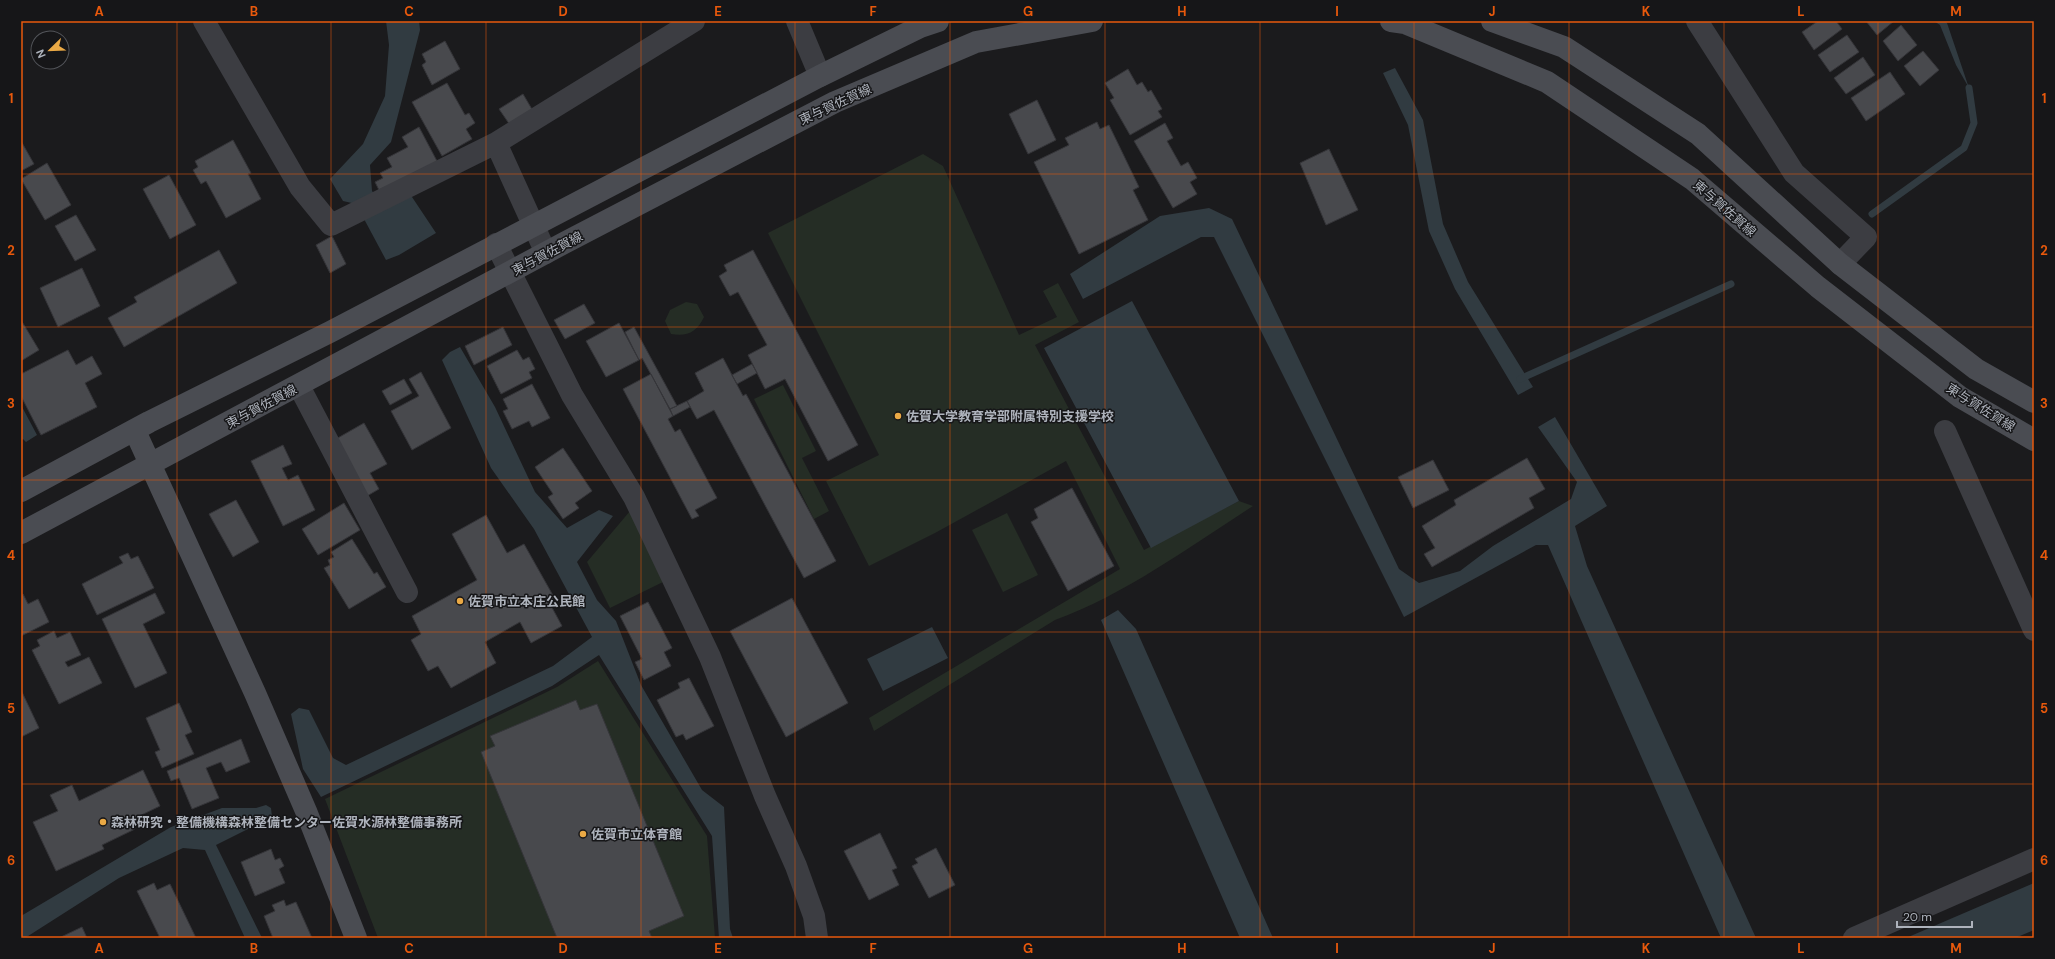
<svg xmlns="http://www.w3.org/2000/svg" width="2055" height="959" font-family="'DM Sans','Noto Sans JP',sans-serif">
<style>
.green{fill:#252d25}
.water{fill:#313b41}
.lines{fill:none;stroke-linecap:round;stroke-linejoin:round}
.stream{stroke:#313b41;stroke-width:7}
.building{fill:#48494d;stroke:#353539}
.street{stroke:#3c3d42;stroke-width:22}
.secondary{stroke:#4a4c52;stroke-width:22}
.grid{fill:none;stroke:#e8590c;stroke-width:1;stroke-opacity:0.55}
.poi-dot{fill:#eaa945;stroke:#161618;stroke-width:1.5}
.labels{text-anchor:middle;stroke-width:3;stroke-linejoin:round;paint-order:stroke}
.street-label{font-size:13px;fill:#aeb3bc;stroke:#161618}
.poi-label{font-size:13px;font-weight:bold;fill:#aeb3bc;stroke:#161618;text-anchor:start}
.neatline{fill:none;stroke:#e8590c;stroke-width:1.5}
.grid-label{font-size:13px;text-anchor:middle;font-weight:bold;fill:#e8590c}
</style>
<rect width="100%" height="100%" fill="#1b1b1d"/>
<path class="green" d="M 923,154 L 943,166 L 1019,335 L 1057,317 L 1043,291 L 1058,283 L 1079,322 L 1035,345 L 1144,550 L 1239,501 L 1253,506 C 1189,547 1126,594 1055,620 L 874,731 L 869,718 L 1120,569 L 1066,461 L 935,533 L 869,566 L 826,481 L 879,455 L 768,233 Z
M 686,302 L 697,304 L 704,317 C 697,332 687,337 671,334 L 665,321 L 670,310 Z
M 783,385 L 816,451 L 802,458 L 829,511 L 814,519 L 754,399 Z
M 630,511 L 663,582 L 610,608 L 587,562 Z
M 1007,513 L 1038,575 L 1003,592 L 972,530 Z
M 598,661 L 707,836 L 715,938 L 378,938 L 325,799 L 557,687 Z"/>
<path class="water" d="M 386,21 L 419,21 L 420,30 L 391,142 L 370,165 L 372,191 L 384,207 L 410,194 L 436,233 L 399,255 L 386,260 L 356,204 L 343,201 L 330,179 L 363,144 L 385,96 L 389,45 Z
M 1934,21 L 1945,21 L 1947,23 L 1969,88 L 1956,65 L 1940,25 Z
M 1395,68 L 1423,120 L 1443,224 L 1468,282 L 1533,387 L 1518,395 L 1455,289 L 1429,231 L 1408,125 L 1383,73 Z
M 1209,208 L 1232,219 L 1399,569 L 1419,583 L 1460,571 L 1493,546 L 1571,499 L 1577,482 L 1538,427 L 1555,417 L 1607,506 L 1575,526 L 1587,566 L 1756,938 L 1721,938 L 1548,545 L 1536,545 L 1404,617 L 1214,237 L 1201,237 L 1083,299 L 1070,274 L 1160,216 Z
M 1132,301 L 1239,501 L 1151,548 L 1044,348 Z
M 460,347 L 495,407 L 535,492 L 567,528 L 599,510 L 613,516 L 577,562 L 597,600 L 616,621 L 641,685 L 702,790 L 724,807 L 730,929 L 733,938 L 719,938 L 712,836 L 599,655 L 552,686 L 321,797 L 303,769 L 291,714 L 299,708 L 309,710 L 333,758 L 346,765 L 553,666 L 592,637 L 534,529 L 491,468 L 442,360 L 450,352 Z
M 21,405 L 37,435 L 26,442 L 23,439 L 21,440 Z
M 1118,610 L 1136,629 L 1273,938 L 1240,938 L 1101,620 Z
M 932,627 L 948,658 L 883,691 L 867,659 Z
M 266,805 L 271,808 L 272,817 L 216,845 L 262,938 L 245,938 L 205,850 L 183,848 L 119,878 L 25,938 L 21,938 L 21,916 L 171,827 L 222,808 L 256,808 Z
M 2034,883 L 2034,930 L 2015,938 L 1906,938 Z"/>
<g class="lines">
<path class="stream" d="M 1872,214 L 1964,148 L 1974,123 L 1969,88
M 1520,379 L 1731,284"/>
</g>
<path class="building" d="M 1818,21 L 1836,21 L 1842,29 L 1814,50 L 1802,32 Z
M 1866,21 L 1894,21 L 1877,35 Z
M 1901,25 L 1917,45 L 1898,61 L 1883,41 Z
M 1847,35 L 1859,52 L 1830,72 L 1818,55 Z
M 445,41 L 460,69 L 432,85 L 422,65 L 426,62 L 422,54 Z
M 1923,51 L 1939,70 L 1920,86 L 1904,66 Z
M 1863,57 L 1875,75 L 1846,94 L 1834,78 Z
M 1128,69 L 1137,85 L 1142,82 L 1148,92 L 1151,90 L 1162,109 L 1158,111 L 1162,117 L 1130,135 L 1110,100 L 1114,98 L 1105,83 Z
M 1890,72 L 1905,94 L 1866,121 L 1851,98 Z
M 447,83 L 465,115 L 469,113 L 475,123 L 466,129 L 472,139 L 442,156 L 412,102 Z
M 523,94 L 533,111 L 510,125 L 499,109 Z
M 1037,100 L 1056,140 L 1028,154 L 1009,114 Z
M 1097,122 L 1100,129 L 1109,125 L 1139,187 L 1133,190 L 1148,220 L 1079,254 L 1034,162 L 1069,145 L 1065,138 Z
M 1165,123 L 1173,138 L 1167,141 L 1181,166 L 1188,162 L 1197,178 L 1190,182 L 1197,194 L 1173,208 L 1134,141 Z
M 419,127 L 438,163 L 379,190 L 375,182 L 383,178 L 380,173 L 392,167 L 387,158 L 408,147 L 402,137 Z
M 233,140 L 251,173 L 248,174 L 261,199 L 226,218 L 206,181 L 201,184 L 193,170 L 198,167 L 195,161 Z
M 21,141 L 34,164 L 21,171 Z
M 1329,149 L 1358,210 L 1326,225 L 1300,163 Z
M 47,163 L 71,205 L 45,220 L 21,179 Z
M 169,175 L 196,225 L 170,239 L 143,189 Z
M 76,215 L 96,250 L 75,261 L 55,226 Z
M 332,236 L 346,264 L 330,273 L 316,245 Z
M 219,250 L 237,283 L 124,347 L 108,318 L 137,302 L 134,297 Z
M 753,250 L 858,445 L 828,461 L 785,379 L 765,389 L 748,355 L 767,345 L 738,292 L 730,296 L 719,276 L 727,271 L 724,265 Z
M 82,268 L 100,306 L 58,327 L 40,288 Z
M 584,304 L 595,323 L 565,339 L 554,320 Z
M 21,320 L 39,350 L 21,361 Z
M 619,323 L 639,360 L 606,377 L 586,341 Z
M 503,327 L 512,345 L 474,365 L 465,346 Z
M 634,327 L 677,406 L 670,409 L 642,358 L 639,360 L 625,332 Z
M 68,350 L 76,365 L 92,356 L 102,374 L 85,383 L 97,407 L 41,435 L 21,396 L 21,374 Z
M 517,350 L 523,360 L 529,357 L 535,369 L 529,372 L 532,378 L 501,394 L 487,366 Z
M 723,358 L 743,396 L 746,394 L 836,561 L 804,578 L 714,410 L 697,419 L 687,401 L 704,391 L 695,373 Z
M 752,364 L 757,373 L 737,384 L 732,375 Z
M 421,372 L 451,428 L 412,450 L 391,411 L 419,396 L 409,379 Z
M 651,374 L 673,416 L 668,419 L 675,432 L 680,429 L 717,498 L 695,510 L 699,516 L 692,519 L 623,389 Z
M 404,379 L 412,393 L 390,405 L 382,391 Z
M 532,384 L 550,418 L 532,427 L 529,421 L 512,429 L 503,411 L 508,409 L 503,399 Z
M 687,401 L 690,407 L 673,416 L 670,409 Z
M 364,423 L 387,464 L 370,473 L 379,489 L 367,496 L 336,439 Z
M 283,445 L 292,464 L 282,468 L 288,480 L 298,475 L 315,510 L 283,526 L 251,461 Z
M 563,448 L 592,491 L 575,503 L 579,508 L 563,519 L 548,497 L 553,494 L 535,467 Z
M 1527,458 L 1545,489 L 1529,498 L 1534,508 L 1432,567 L 1424,554 L 1435,548 L 1422,526 L 1456,505 L 1454,500 Z
M 1433,460 L 1449,490 L 1413,508 L 1398,477 Z
M 1072,488 L 1114,566 L 1068,591 L 1031,522 L 1038,518 L 1034,509 Z
M 236,500 L 259,542 L 233,557 L 209,514 Z
M 344,503 L 360,530 L 318,555 L 302,529 Z
M 486,515 L 507,553 L 524,544 L 555,599 L 549,602 L 562,626 L 531,643 L 520,622 L 485,642 L 496,663 L 451,688 L 438,666 L 428,671 L 411,640 L 421,634 L 412,616 L 477,580 L 452,534 Z
M 352,539 L 374,574 L 377,572 L 386,587 L 349,609 L 324,568 L 330,565 L 328,560 L 334,557 L 331,552 Z
M 128,553 L 131,559 L 138,556 L 154,588 L 97,615 L 82,584 L 123,563 L 119,557 Z
M 155,593 L 165,613 L 143,624 L 167,673 L 135,688 L 102,619 Z
M 23,594 L 28,604 L 38,599 L 49,622 L 21,636 L 21,595 Z
M 792,598 L 848,703 L 786,737 L 730,631 Z
M 648,602 L 672,648 L 664,652 L 671,666 L 644,680 L 635,662 L 642,659 L 620,616 Z
M 54,631 L 57,638 L 70,632 L 81,655 L 65,662 L 68,667 L 89,657 L 102,683 L 59,704 L 32,650 L 40,646 L 37,640 Z
M 689,678 L 714,726 L 686,740 L 683,734 L 676,737 L 657,700 L 680,688 L 678,683 Z
M 21,690 L 39,728 L 21,737 Z
M 576,700 L 580,710 L 597,704 L 684,916 L 649,931 L 652,938 L 557,938 L 481,752 L 495,746 L 490,736 Z
M 179,703 L 192,732 L 185,735 L 194,754 L 162,768 L 155,752 L 160,750 L 146,718 Z
M 241,739 L 250,762 L 226,772 L 221,762 L 206,768 L 219,798 L 192,809 L 179,778 L 171,781 L 167,771 Z
M 143,770 L 160,806 L 131,820 L 135,829 L 102,845 L 104,849 L 56,871 L 33,822 L 58,811 L 50,795 L 72,785 L 79,801 Z
M 880,833 L 897,868 L 892,870 L 899,885 L 869,900 L 844,851 Z
M 936,848 L 955,885 L 929,898 L 912,866 L 918,863 L 915,859 Z
M 271,849 L 275,860 L 280,858 L 284,866 L 279,869 L 285,883 L 255,896 L 241,862 Z
M 154,883 L 157,890 L 170,884 L 196,938 L 160,938 L 137,891 Z
M 284,900 L 286,906 L 296,902 L 312,938 L 273,938 L 264,916 L 275,911 L 272,905 Z
M 82,927 L 87,938 L 59,938 Z"/>
<g class="lines">
<path class="street" d="M 204,21 L 300,187 L 331,225 L 496,143
M 797,21 L 820,76
M 1697,21 L 1794,173 L 1866,237 L 1840,264
M 496,244 L 572,395 L 634,497 L 710,657 L 765,796 L 796,866 L 814,916 L 817,938
M 546,253 L 496,143 L 694,21
M 299,386 L 407,592
M 1945,431 L 2034,630
M 1854,938 L 2034,859"/>
<path class="secondary" d="M 1391,21 L 1405,23 L 1547,82 L 1692,179 L 1818,287 L 1960,397 L 2034,440
M 1492,21 L 1564,47 L 1698,134 L 1840,264 L 1976,369 L 2034,402
M 135,431 L 255,693 L 306,811 L 356,938
M 21,491 L 149,422 L 330,332 L 820,76 L 920,27 L 938,21
M 21,533 L 566,242 L 835,102 L 976,42 L 1092,21"/>
</g>
<path class="grid" d="M 177,21 L 177,938M 331,21 L 331,938M 486,21 L 486,938M 641,21 L 641,938M 795,21 L 795,938M 950,21 L 950,938M 1105,21 L 1105,938M 1260,21 L 1260,938M 1414,21 L 1414,938M 1569,21 L 1569,938M 1724,21 L 1724,938M 1878,21 L 1878,938M 21,174 L 2034,174M 21,327 L 2034,327M 21,480 L 2034,480M 21,632 L 2034,632M 21,784 L 2034,784"/>
<g class="poi-dot">
<circle cx="898" cy="416" r="4"/>
<circle cx="460" cy="601" r="4"/>
<circle cx="103" cy="822" r="4"/>
<circle cx="583" cy="834" r="4"/>
</g>
<g class="labels">
<g class="street-label">
<text transform="translate(835 104) rotate(-25)" y="5">東与賀佐賀線</text>
<text transform="translate(1725 208) rotate(41)" y="5">東与賀佐賀線</text>
<text transform="translate(547 253) rotate(-28)" y="5">東与賀佐賀線</text>
<text transform="translate(261 406) rotate(-28)" y="5">東与賀佐賀線</text>
<text transform="translate(1981 407) rotate(32)" y="5">東与賀佐賀線</text>
</g>
<g class="poi-label">
<text x="906" y="421">佐賀大学教育学部附属特別支援学校</text>
<text x="468" y="606">佐賀市立本庄公民館</text>
<text x="111" y="827">森林研究・整備機構森林整備センター佐賀水源林整備事務所</text>
<text x="591" y="839">佐賀市立体育館</text>
</g>
</g>
<rect width="2055" height="959" fill="none" stroke="#161618" stroke-width="44"/>
<g transform="translate(50 50) rotate(247)"><circle r="19" fill="#161618" stroke="#53555a"/>
<path d="M0-3L7 15L0 10L-7 15Z" fill="#eaa945"/>
<text y="-6" font-size="11" font-weight="bold" text-anchor="middle" fill="#aeb3bc">N</text>
</g>
<path d="M1897 921v6h75v-6" fill="none" stroke="#aeb3bc" stroke-width="2"/>
<text x="1903" y="921" font-size="12" fill="#aeb3bc" stroke="#161618" stroke-width="3" paint-order="stroke">20 m</text>
<rect x="22" y="22" width="2011" height="915" class="neatline"/>
<g class="grid-label">
<text x="99" y="16">A</text>
<text x="254" y="16">B</text>
<text x="409" y="16">C</text>
<text x="563" y="16">D</text>
<text x="718" y="16">E</text>
<text x="873" y="16">F</text>
<text x="1028" y="16">G</text>
<text x="1182" y="16">H</text>
<text x="1337" y="16">I</text>
<text x="1492" y="16">J</text>
<text x="1646" y="16">K</text>
<text x="1801" y="16">L</text>
<text x="1956" y="16">M</text>
<text x="11" y="103">1</text>
<text x="2044" y="103">1</text>
<text x="11" y="255">2</text>
<text x="2044" y="255">2</text>
<text x="11" y="408">3</text>
<text x="2044" y="408">3</text>
<text x="11" y="560">4</text>
<text x="2044" y="560">4</text>
<text x="11" y="713">5</text>
<text x="2044" y="713">5</text>
<text x="11" y="865">6</text>
<text x="2044" y="865">6</text>
<text x="99" y="953">A</text>
<text x="254" y="953">B</text>
<text x="409" y="953">C</text>
<text x="563" y="953">D</text>
<text x="718" y="953">E</text>
<text x="873" y="953">F</text>
<text x="1028" y="953">G</text>
<text x="1182" y="953">H</text>
<text x="1337" y="953">I</text>
<text x="1492" y="953">J</text>
<text x="1646" y="953">K</text>
<text x="1801" y="953">L</text>
<text x="1956" y="953">M</text>
</g>
</svg>
